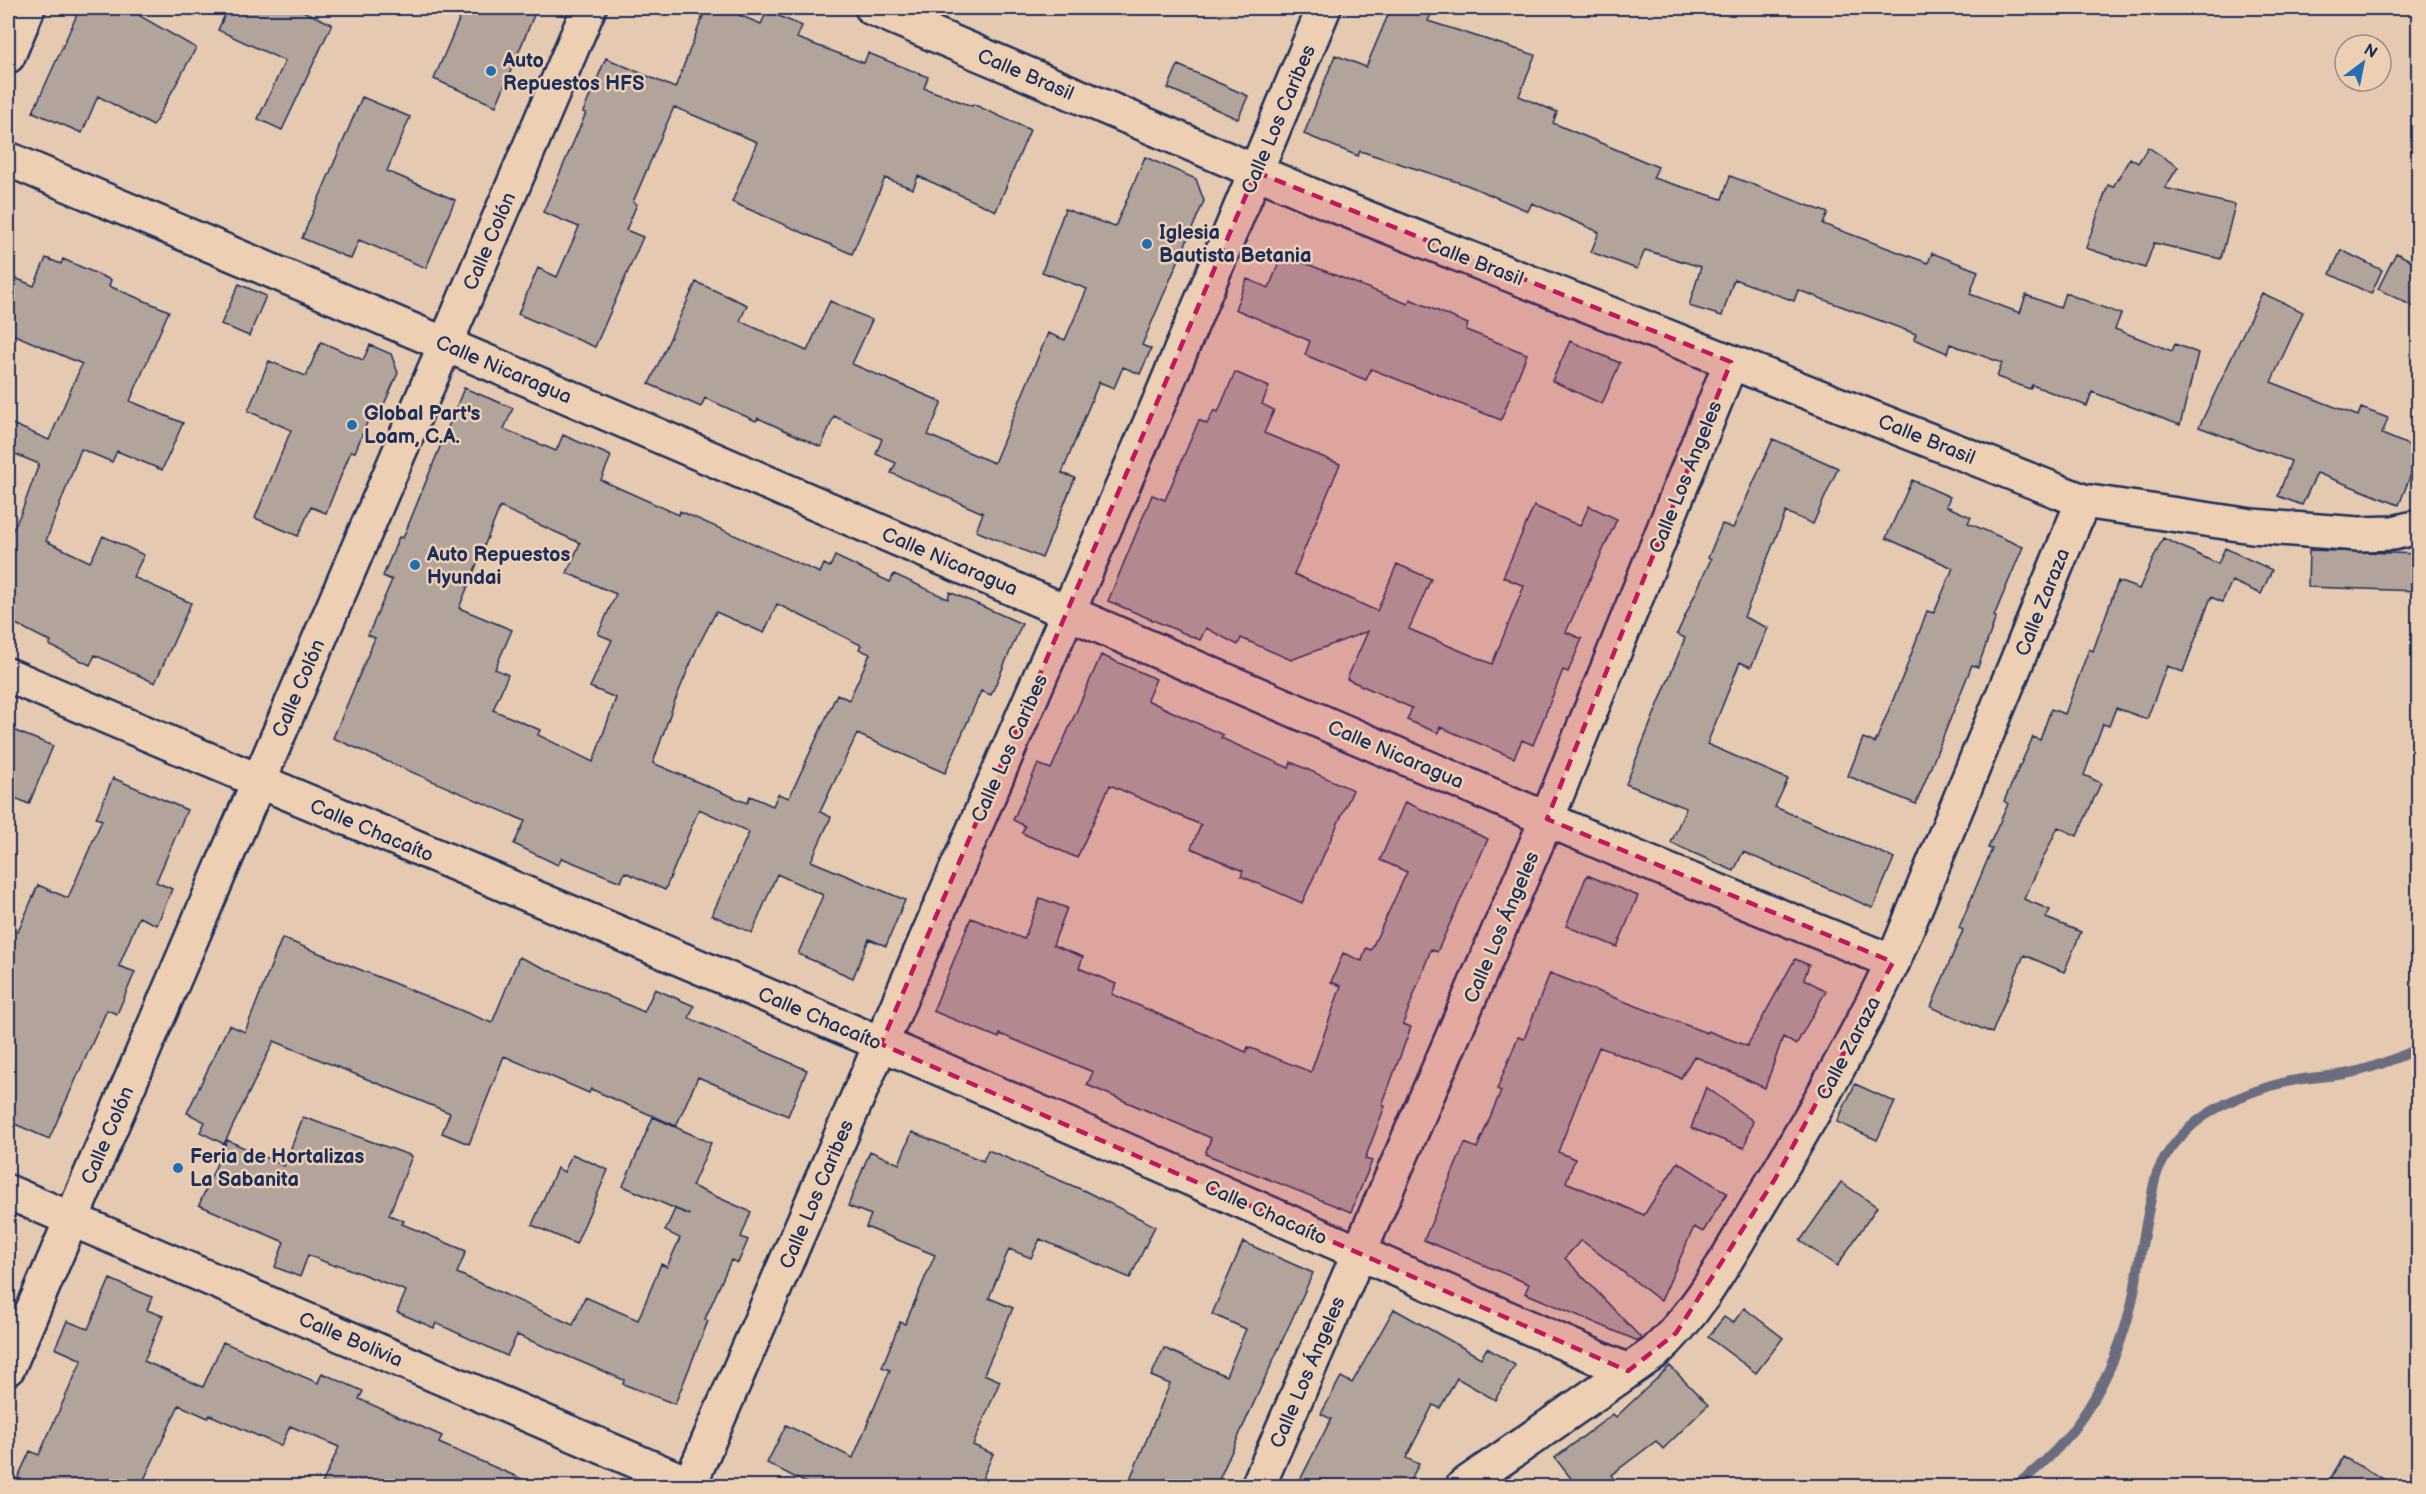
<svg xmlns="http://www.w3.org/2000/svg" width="2426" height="1494" font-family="'Balsamiq Sans',sans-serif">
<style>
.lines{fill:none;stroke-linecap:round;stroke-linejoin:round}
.stream{stroke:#6b6c7f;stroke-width:10}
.building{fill:#b2a39b;stroke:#1b2f5e;stroke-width:1.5;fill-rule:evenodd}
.minor-casing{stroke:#1b2f5e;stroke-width:38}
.minor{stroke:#edcfb3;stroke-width:33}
.marked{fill:#c2185b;fill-opacity:0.2;stroke:#c2185b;stroke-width:4.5;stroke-dasharray:12 8;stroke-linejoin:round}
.poi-dot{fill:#1f6fb2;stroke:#edcfb3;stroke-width:2}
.labels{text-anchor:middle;stroke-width:5;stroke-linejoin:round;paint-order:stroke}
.poi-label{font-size:20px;font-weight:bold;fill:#1b2f5e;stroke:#edcfb3;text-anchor:start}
.street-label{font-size:20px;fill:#1b2f5e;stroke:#edcfb3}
</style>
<rect width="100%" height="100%" fill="#e5c9b0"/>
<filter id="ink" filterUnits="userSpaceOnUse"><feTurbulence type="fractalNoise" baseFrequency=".0167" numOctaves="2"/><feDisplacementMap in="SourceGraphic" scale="12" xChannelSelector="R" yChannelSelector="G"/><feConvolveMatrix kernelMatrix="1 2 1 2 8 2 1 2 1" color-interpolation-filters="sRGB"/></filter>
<g filter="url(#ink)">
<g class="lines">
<path class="stream" d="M 2014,1486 C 2076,1444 2115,1374 2132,1302 C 2139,1268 2143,1234 2151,1199 C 2153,1190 2154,1178 2159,1169 C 2167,1151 2181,1135 2195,1123 C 2218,1104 2254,1090 2282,1083 C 2302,1078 2324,1077 2345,1074 C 2371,1069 2394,1059 2418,1049"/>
</g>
<path class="building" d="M 80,8 L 143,8 L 140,16 L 196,48 L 153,126 L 98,96 L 82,133 L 33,112 Z
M 228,8 L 296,8 L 332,24 L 282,130 L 258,119 L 285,61 L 218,30 Z
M 464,8 L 537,8 L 496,106 L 434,79 Z
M 706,8 L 722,8 L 761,24 L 767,11 L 802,26 L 797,38 L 864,63 L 868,53 L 928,77 L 924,88 L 972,106 L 973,104 L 1030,130 L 996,211 L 918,176 L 913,189 L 885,178 L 852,254 L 732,202 L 757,142 L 674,107 L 633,202 L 637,204 L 626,230 L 643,237 L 595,347 L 518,314 L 538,268 L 557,277 L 579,227 L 543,212 L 586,113 L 583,112 L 606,58 L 675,88 Z
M 1391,8 L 1434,8 L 1428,21 L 1535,55 L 1519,96 L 1557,112 L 1553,123 L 1658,167 L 1653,178 L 1722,199 L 1730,176 L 1828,213 L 1823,224 L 1928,263 L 1932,253 L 1978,271 L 1970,294 L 2020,313 L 2026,295 L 2060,308 L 2065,293 L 2121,314 L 2115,329 L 2172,351 L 2175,344 L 2198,353 L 2180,425 L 2092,392 L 2087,406 L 2032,385 L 2030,389 L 1997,377 L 2002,363 L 1950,344 L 1947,353 L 1914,339 L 1916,334 L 1798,290 L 1794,301 L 1734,279 L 1722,316 L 1689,306 L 1701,267 L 1645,250 L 1637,269 L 1591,252 L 1599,232 L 1532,203 L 1528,211 L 1467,185 L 1360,151 L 1358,156 L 1304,134 L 1335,55 L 1366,67 Z
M 1178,65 L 1248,96 L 1238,119 L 1168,88 Z
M 362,97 L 410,117 L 387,171 L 455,200 L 426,268 L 359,240 L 351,259 L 302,238 Z
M 2148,147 L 2178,167 L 2165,188 L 2235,205 L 2221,259 L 2154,243 L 2145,268 L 2086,248 L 2108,185 L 2113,187 L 2130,158 L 2138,163 Z
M 1145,157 L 1196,179 L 1204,201 L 1142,345 L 1151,349 L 1140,374 L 1123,367 L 1114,388 L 1099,382 L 1062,473 L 1075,478 L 1042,558 L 976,531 L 983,513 L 891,473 L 896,463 L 876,454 L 882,439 L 834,416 L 821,447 L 758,418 L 756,421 L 705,398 L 701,407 L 649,384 L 696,282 L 747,305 L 740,321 L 807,351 L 830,301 L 872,320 L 852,364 L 942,402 L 928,435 L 994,463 L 1048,333 L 1065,340 L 1087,289 L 1042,272 L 1065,209 L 1115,227 Z
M 2341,250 L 2382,270 L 2371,294 L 2330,274 Z
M 2396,253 L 2418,264 L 2418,309 L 2378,289 Z
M 1282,254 L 1408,304 L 1410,299 L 1468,324 L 1466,330 L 1527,354 L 1501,420 L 1371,369 L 1366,380 L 1305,355 L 1310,341 L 1235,309 L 1247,279 L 1269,288 Z
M 46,258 L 61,264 L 63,259 L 111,280 L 109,286 L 169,311 L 130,401 L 183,423 L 162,470 L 117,451 L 112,462 L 81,449 L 46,541 L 90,562 L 103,536 L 144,555 L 133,577 L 191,603 L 155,683 L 95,655 L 90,665 L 49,645 L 51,642 L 8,620 L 8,540 L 21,513 L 39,464 L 8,451 L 8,422 L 49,440 L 82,364 L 8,332 L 8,275 L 34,286 Z
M 239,284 L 266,296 L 249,336 L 221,324 Z
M 2262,293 L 2303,312 L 2271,382 L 2358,416 L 2361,408 L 2388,418 L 2382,434 L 2418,449 L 2418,456 L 2399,505 L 2317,473 L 2302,505 L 2278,496 L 2291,461 L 2199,427 Z
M 1570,341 L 1620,363 L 1602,404 L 1552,381 Z
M 321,342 L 363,360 L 370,345 L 391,354 L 398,373 L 381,411 L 373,408 L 355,452 L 351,451 L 326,513 L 311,507 L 298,536 L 255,518 L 291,430 L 248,411 L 269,361 L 306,376 Z
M 1235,372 L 1269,387 L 1262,404 L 1274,410 L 1264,433 L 1340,464 L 1294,574 L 1377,611 L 1397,564 L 1431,579 L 1409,629 L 1492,664 L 1524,586 L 1503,577 L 1534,506 L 1580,526 L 1589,506 L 1617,519 L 1566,632 L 1582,639 L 1568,672 L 1563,670 L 1533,745 L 1522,740 L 1514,758 L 1440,727 L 1438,733 L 1407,720 L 1412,708 L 1347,679 L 1368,631 L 1291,660 L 1241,638 L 1238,645 L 1206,628 L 1200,640 L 1108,601 L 1152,495 L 1165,500 L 1199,420 L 1207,424 L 1214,410 L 1218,412 Z
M 464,388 L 513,408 L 504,429 L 556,451 L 563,435 L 611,456 L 601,480 L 679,515 L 680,511 L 820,573 L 824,564 L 830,567 L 835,556 L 890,582 L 894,574 L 948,599 L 950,592 L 1022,624 L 991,695 L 981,691 L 945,773 L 857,734 L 820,812 L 831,817 L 811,861 L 905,900 L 886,946 L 869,939 L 853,978 L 798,954 L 823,895 L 777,874 L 752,933 L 712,915 L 749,832 L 699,809 L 665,890 L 625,872 L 621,882 L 562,858 L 558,865 L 514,844 L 525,821 L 333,738 L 375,638 L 368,635 L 392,580 L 383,576 L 399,537 L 403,538 ZM 500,507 L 580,543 L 567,573 L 616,594 L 598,634 L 612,640 L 590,687 L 616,698 L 593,762 L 538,735 L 540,730 L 493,710 L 508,675 L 495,669 L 512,630 L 459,608 ZM 777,604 L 861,645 L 859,649 L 870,654 L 849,700 L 837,694 L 789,798 L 778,794 L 773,806 L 750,796 L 747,803 L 653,763 L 674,703 L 697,648 L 716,612 L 764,633 Z
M 1773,439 L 1838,468 L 1813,524 L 1786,512 L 1744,617 L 1768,628 L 1751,667 L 1740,662 L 1707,744 L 1788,779 L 1775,807 L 1894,858 L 1873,908 L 1743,852 L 1734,871 L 1671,843 L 1686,808 L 1626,784 L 1685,638 L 1677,634 L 1711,559 L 1708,558 L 1722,524 L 1733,528 Z
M 1912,480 L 1950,497 L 1946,506 L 1971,517 L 1968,523 L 2023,547 L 1994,616 L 1996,617 L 1978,667 L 1972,665 L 1916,804 L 1848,776 L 1863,738 L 1875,743 L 1905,671 L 1927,611 L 1934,613 L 1953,568 L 1886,538 Z
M 2163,538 L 2218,564 L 2225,548 L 2272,570 L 2261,594 L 2232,581 L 2222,602 L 2211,597 L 2183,672 L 2167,666 L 2147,719 L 2116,708 L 2109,726 L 2103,724 L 2084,775 L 2101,783 L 2077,836 L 2058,827 L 2024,899 L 2050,910 L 2046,918 L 2081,932 L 2064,972 L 2024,955 L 1992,1033 L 1931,1007 L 1963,930 L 1959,928 L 1992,849 L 1988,848 L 2008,804 L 2004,801 L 2033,737 L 2040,740 L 2051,709 L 2065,714 L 2089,649 L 2093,651 L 2118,581 L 2139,589 Z
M 2309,550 L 2418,554 L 2418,591 L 2308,587 Z
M 1101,655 L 1156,679 L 1147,700 L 1223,735 L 1221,738 L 1289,768 L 1291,762 L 1353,790 L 1302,903 L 1241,876 L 1243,871 L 1191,848 L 1201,825 L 1110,785 L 1077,858 L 1022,833 L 1025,826 L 1013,820 L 1038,764 L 1051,769 Z
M 8,728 L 53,746 L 29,804 L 8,795 Z
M 113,778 L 187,810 L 156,882 L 172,889 L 157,925 L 139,917 L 119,966 L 135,972 L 117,1014 L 107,1010 L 49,1139 L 8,1121 L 8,928 L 18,932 L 38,885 L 68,898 L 102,820 L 96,818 Z
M 1405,802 L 1488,839 L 1437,952 L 1431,949 L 1403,1024 L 1411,1027 L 1382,1105 L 1385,1106 L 1365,1159 L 1372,1161 L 1351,1212 L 1205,1154 L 1211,1138 L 1087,1085 L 1093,1072 L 1000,1034 L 999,1038 L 933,1011 L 971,918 L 1024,939 L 1040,898 L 1067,908 L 1053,945 L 1083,957 L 1079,968 L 1116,984 L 1112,994 L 1246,1052 L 1248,1047 L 1311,1072 L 1341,986 L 1331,982 L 1343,953 L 1362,961 L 1366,948 L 1371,950 L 1407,872 L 1380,860 Z
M 1587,875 L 1638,896 L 1617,947 L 1566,926 Z
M 282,938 L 492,1023 L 519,957 L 644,1012 L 655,989 L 694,1006 L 689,1018 L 807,1070 L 788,1116 L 698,1077 L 676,1126 L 591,1089 L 589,1093 L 504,1056 L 469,1144 L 442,1133 L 450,1113 L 274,1041 L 224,1144 L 200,1132 L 205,1122 L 187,1113 L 229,1025 L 245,1032 Z
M 1795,959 L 1809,965 L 1804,979 L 1826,991 L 1796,1045 L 1783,1037 L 1765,1088 L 1694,1056 L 1681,1078 L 1599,1047 L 1558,1152 L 1575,1159 L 1566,1182 L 1644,1215 L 1678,1162 L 1727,1193 L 1703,1232 L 1694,1227 L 1661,1301 L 1581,1240 L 1565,1258 L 1642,1339 L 1638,1341 L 1525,1293 L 1529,1284 L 1424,1240 L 1465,1143 L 1477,1148 L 1501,1091 L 1497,1089 L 1518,1037 L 1524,1039 L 1550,973 L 1707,1033 L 1708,1031 L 1747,1046 Z
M 1855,1084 L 1895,1102 L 1877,1140 L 1837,1122 Z
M 1706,1087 L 1753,1121 L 1744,1148 L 1691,1128 Z
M 303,1117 L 412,1156 L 389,1215 L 404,1221 L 402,1224 L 466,1251 L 457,1273 L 573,1325 L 585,1297 L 638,1320 L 661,1264 L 667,1267 L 680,1238 L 665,1231 L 675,1209 L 690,1215 L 623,1186 L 653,1117 L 711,1143 L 692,1186 L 751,1212 L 741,1237 L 748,1240 L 738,1263 L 731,1260 L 705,1319 L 708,1321 L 675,1404 L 623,1384 L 624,1380 L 517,1335 L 507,1356 L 436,1323 L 434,1328 L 397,1312 L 406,1291 L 336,1264 L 335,1266 L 308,1255 L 300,1277 L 275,1267 L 284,1242 L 199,1205 L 227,1140 L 284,1166 Z
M 912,1132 L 983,1161 L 988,1150 L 1085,1191 L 1155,1226 L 1130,1278 L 1040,1239 L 1031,1258 L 1009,1249 L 989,1298 L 1013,1308 L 984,1374 L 1000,1381 L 973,1445 L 993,1454 L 979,1486 L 812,1486 L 767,1463 L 786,1425 L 853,1458 L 890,1370 L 882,1367 L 900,1322 L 905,1324 L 935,1255 L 866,1227 L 871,1215 L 848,1206 L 870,1151 L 899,1164 Z
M 572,1154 L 608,1170 L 576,1244 L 532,1225 L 557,1168 L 564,1172 Z
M 1841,1182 L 1877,1207 L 1837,1266 L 1800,1241 Z
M 1243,1242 L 1313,1273 L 1216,1486 L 1127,1486 L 1170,1384 L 1151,1376 L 1164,1348 L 1226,1376 L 1246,1329 L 1212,1314 Z
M 110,1279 L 152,1297 L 147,1310 L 163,1316 L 144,1361 L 203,1387 L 223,1342 L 318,1383 L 322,1373 L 363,1391 L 359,1399 L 442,1436 L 439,1443 L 538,1486 L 321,1486 L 339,1447 L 290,1426 L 281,1446 L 210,1415 L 208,1418 L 179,1405 L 141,1486 L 14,1486 L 30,1451 L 39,1455 L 82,1360 L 55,1348 L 67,1321 L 88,1329 Z
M 1744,1308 L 1783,1338 L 1756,1373 L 1708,1337 L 1724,1317 L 1733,1323 Z
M 1394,1309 L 1481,1358 L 1487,1348 L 1515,1365 L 1495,1400 L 1457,1378 L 1440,1408 L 1433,1405 L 1406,1458 L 1419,1464 L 1407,1486 L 1297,1486 L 1331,1419 L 1321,1414 L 1341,1377 L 1352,1383 Z
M 1670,1366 L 1708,1405 L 1663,1449 L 1656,1441 L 1611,1475 L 1619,1486 L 1577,1486 L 1555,1458 L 1613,1414 L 1616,1417 Z
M 2343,1457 L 2396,1486 L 2326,1486 Z"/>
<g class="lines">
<g class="minor-casing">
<path id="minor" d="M 872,8 L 1339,207 L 2083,501 L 2252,526 L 2359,534 L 2393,533 L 2418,527
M 8,56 L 28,8
M 8,159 L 527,379 L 1644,861 L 1893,962
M 8,675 L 941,1069 L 1628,1371
M 8,1192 L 694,1486
M 8,1368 L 589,8
M 689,1486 L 1161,398 L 1324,8
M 1258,1486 L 1547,819 L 1731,362
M 1463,1486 L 1654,1353 C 1697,1314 1725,1262 1754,1213 C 1804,1131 1851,1048 1893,962 L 2083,501"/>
</g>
<use href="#minor" class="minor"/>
</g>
</g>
<path class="marked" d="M 1256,172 L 1731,362 L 1547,819 L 1893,962 L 1775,1179 L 1676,1333 L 1628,1371 L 881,1044 Z"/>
<g class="poi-dot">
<circle cx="491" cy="71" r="6"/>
<circle cx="1147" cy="244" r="6"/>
<circle cx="352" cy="425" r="6"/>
<circle cx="415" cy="565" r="6"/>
<circle cx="178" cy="1168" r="6"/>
</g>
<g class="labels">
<g class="poi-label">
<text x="503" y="67">Auto<tspan x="503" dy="23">Repuestos HFS</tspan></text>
<text x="1159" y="239">Iglesia<tspan x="1159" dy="23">Bautista Betania</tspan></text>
<text x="364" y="420">Global Part's<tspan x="364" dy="23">Loam, C.A.</tspan></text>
<text x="427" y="561">Auto Repuestos<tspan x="427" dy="23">Hyundai</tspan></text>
<text x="190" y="1163">Feria de Hortalizas<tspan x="190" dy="23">La Sabanita</tspan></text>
</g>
<g class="street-label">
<text transform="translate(1026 74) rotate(23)" y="7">Calle Brasil</text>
<text transform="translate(1278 119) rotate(-67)" y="7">Calle Los Caribes</text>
<text transform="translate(489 241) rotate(-67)" y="7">Calle Colón</text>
<text transform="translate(1475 261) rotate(21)" y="7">Calle Brasil</text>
<text transform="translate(504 369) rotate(23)" y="7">Calle Nicaragua</text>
<text transform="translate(1927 439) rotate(22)" y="7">Calle Brasil</text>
<text transform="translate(1685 477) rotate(-68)" y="7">Calle Los Ángeles</text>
<text transform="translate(950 561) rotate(23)" y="7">Calle Nicaragua</text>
<text transform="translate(2042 602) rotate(-68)" y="7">Calle Zaraza</text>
<text transform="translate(298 688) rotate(-67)" y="7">Calle Colón</text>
<text transform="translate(1009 748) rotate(-66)" y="7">Calle Los Caribes</text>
<text transform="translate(1396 754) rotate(23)" y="7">Calle Nicaragua</text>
<text transform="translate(372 830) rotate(23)" y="7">Calle Chacaíto</text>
<text transform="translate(1501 927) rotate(-67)" y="7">Calle Los Ángeles</text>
<text transform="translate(820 1018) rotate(23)" y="7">Calle Chacaíto</text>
<text transform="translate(1848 1048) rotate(-62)" y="7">Calle Zaraza</text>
<text transform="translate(107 1135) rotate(-67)" y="7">Calle Colón</text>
<text transform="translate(816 1194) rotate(-67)" y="7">Calle Los Caribes</text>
<text transform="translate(1266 1212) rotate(24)" y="7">Calle Chacaíto</text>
<text transform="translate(351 1339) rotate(23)" y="7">Calle Bolivia</text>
<text transform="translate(1307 1372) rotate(-67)" y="7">Calle Los Ángeles</text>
</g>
</g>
<rect width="2426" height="1494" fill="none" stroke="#edcfb3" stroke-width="30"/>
<rect x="15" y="15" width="2396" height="1464" fill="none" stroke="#1b2f5e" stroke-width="2" filter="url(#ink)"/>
<g transform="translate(2363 63) rotate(32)"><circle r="28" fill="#edcfb3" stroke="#998f91" stroke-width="1.5"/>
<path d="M0-4.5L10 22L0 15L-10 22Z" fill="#1f6fb2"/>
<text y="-9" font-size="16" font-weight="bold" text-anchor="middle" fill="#1b2f5e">N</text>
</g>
</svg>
